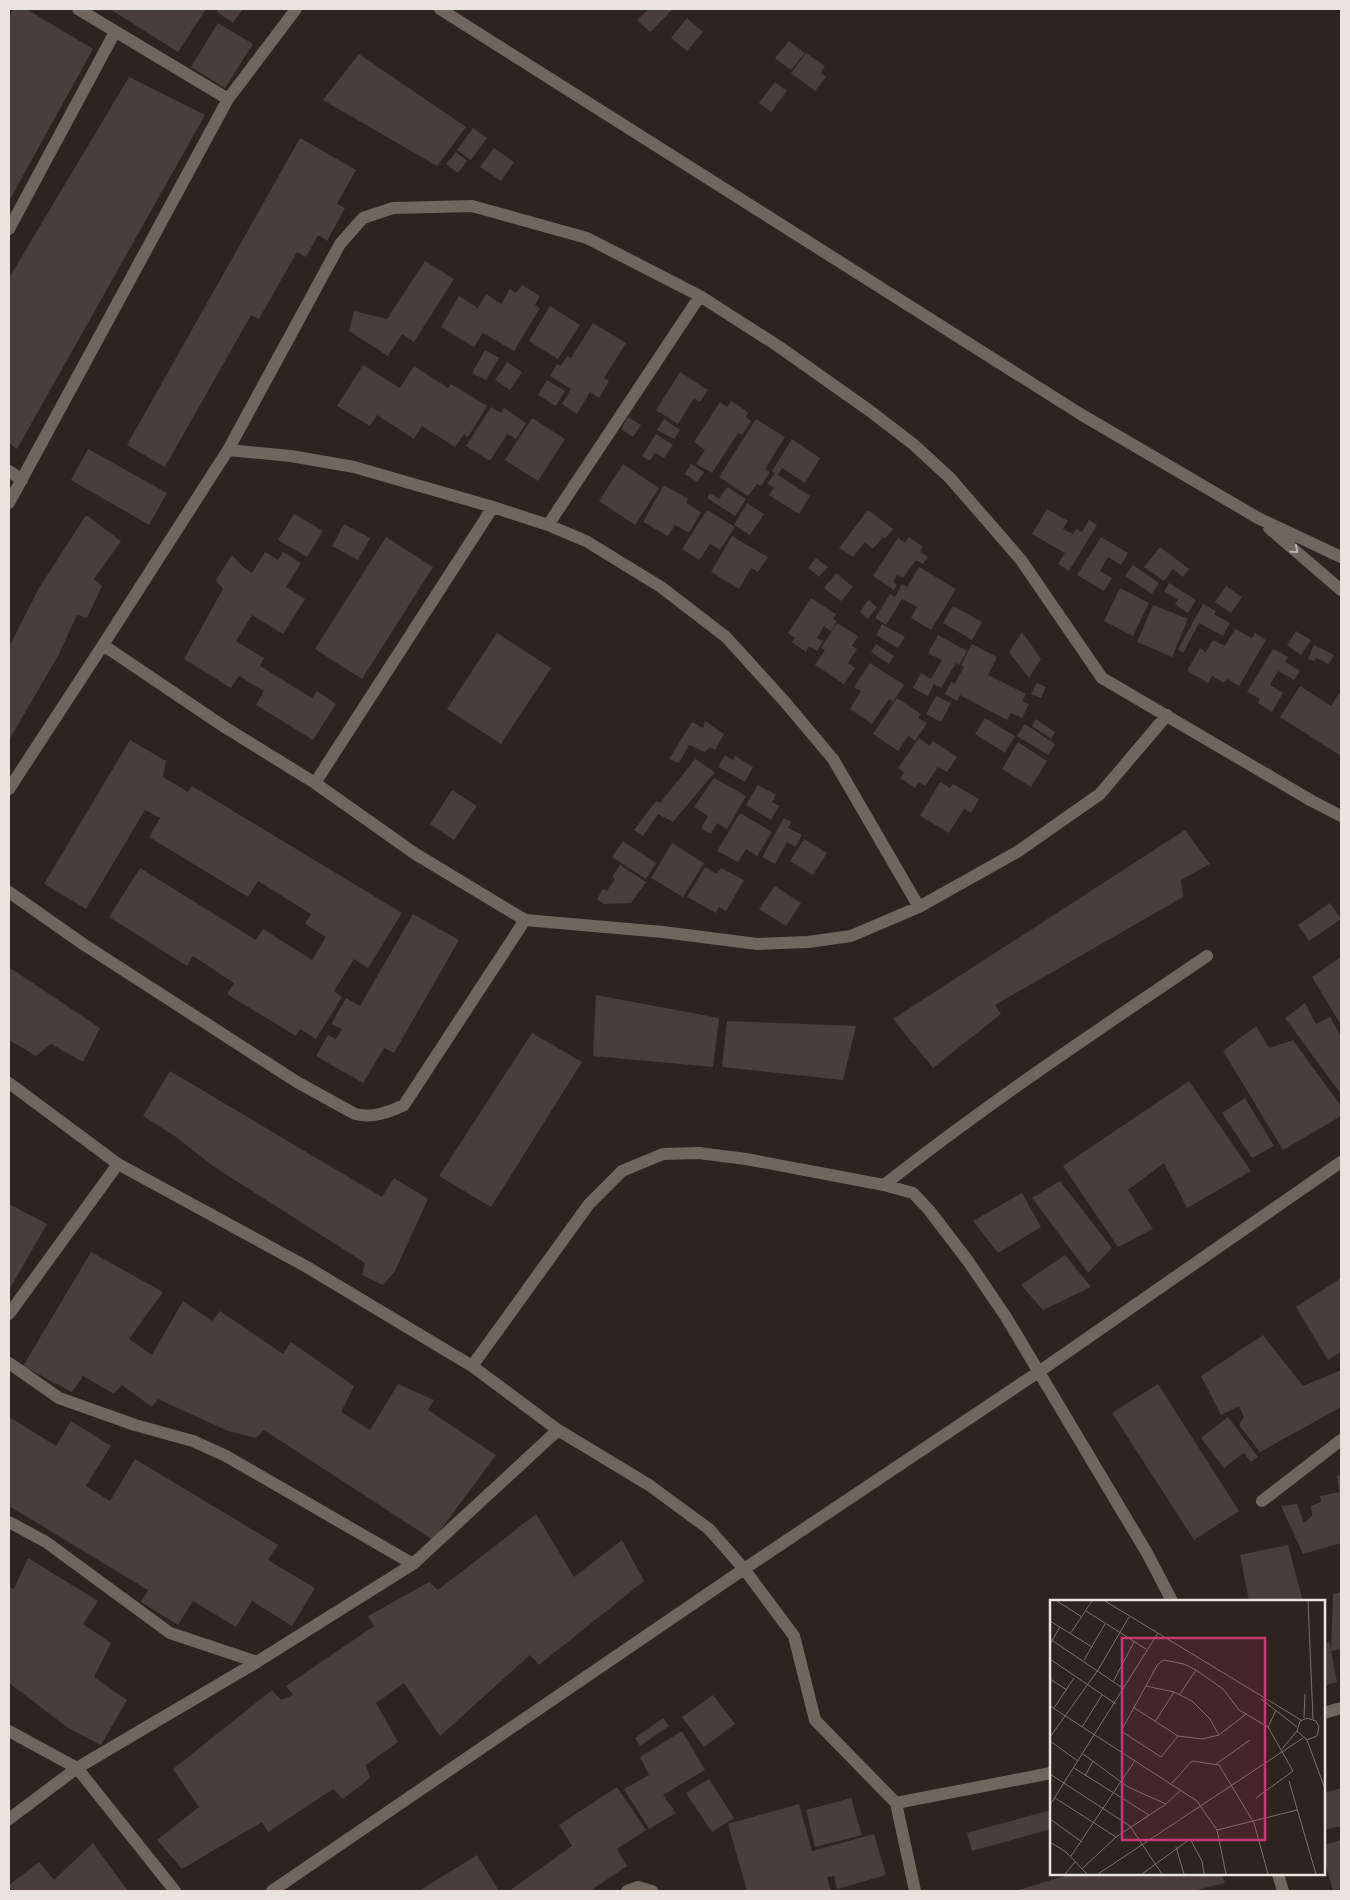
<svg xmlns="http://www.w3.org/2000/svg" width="1350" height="1900" font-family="'Titillium Web',sans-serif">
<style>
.building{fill:#493e3a}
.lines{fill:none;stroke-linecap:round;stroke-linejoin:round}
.minor{stroke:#71665e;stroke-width:12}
.oneway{stroke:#bab2ad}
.inset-road{fill:none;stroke:#79706d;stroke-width:1}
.view{fill:#c8376f;fill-opacity:0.15;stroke:#c8376f;stroke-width:2.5}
.inset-edge{fill:none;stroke:#eae4e1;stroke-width:2.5}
</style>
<rect width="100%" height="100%" fill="#2d231f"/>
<path class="building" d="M 13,9 L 26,9 L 93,49 L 9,201 L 9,16 Z
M 110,9 L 206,9 L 178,52 Z
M 219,9 L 243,9 L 233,23 L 217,12 Z
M 649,9 L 673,9 L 650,32 L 637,20 Z
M 687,18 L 703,32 L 687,51 L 671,38 Z
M 218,23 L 253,44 L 225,88 L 191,67 Z
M 789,41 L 805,53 L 791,70 L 775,58 Z
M 806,53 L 825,66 L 821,73 L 826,77 L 815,91 L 791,73 Z
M 359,54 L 466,127 L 437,166 L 323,100 Z
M 129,77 L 205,115 L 17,449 L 9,443 L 9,278 Z
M 775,82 L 787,91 L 771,112 L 759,103 Z
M 473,128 L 487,138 L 471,160 L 457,150 Z
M 300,138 L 356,170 L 337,204 L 345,208 L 327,241 L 318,235 L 306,257 L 297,252 L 259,319 L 251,315 L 165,467 L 127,445 Z
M 494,148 L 514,162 L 501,181 L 480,167 Z
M 456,152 L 467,161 L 458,173 L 446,164 Z
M 425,261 L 454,279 L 414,342 L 402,334 L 388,356 L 349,331 L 354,311 L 387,319 Z
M 522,285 L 540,296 L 535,305 L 540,308 L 514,351 L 483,333 L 497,310 L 474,347 L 441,327 L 459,296 L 478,308 L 486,294 L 501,304 L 510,289 L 516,293 Z
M 550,306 L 580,325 L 558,359 L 529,341 Z
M 593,323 L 626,343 L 604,378 L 609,381 L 599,398 L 590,392 L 577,414 L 562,404 L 571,389 L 550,376 L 557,364 L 561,366 L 567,356 L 571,358 Z
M 485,350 L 499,358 L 486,380 L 472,373 Z
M 507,362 L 522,372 L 510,390 L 495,380 Z
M 363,365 L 400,388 L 414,366 L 448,388 L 451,384 L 487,406 L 468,437 L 464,434 L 455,447 L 422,426 L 414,439 L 377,415 L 370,426 L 337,406 Z
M 680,372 L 708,390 L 700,402 L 694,398 L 678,424 L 656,410 Z
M 547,380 L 565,391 L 556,406 L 538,395 Z
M 731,401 L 748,412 L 746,417 L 751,421 L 742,435 L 738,433 L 712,473 L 696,464 L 705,450 L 694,442 L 720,402 L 727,407 Z
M 491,407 L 501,413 L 504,408 L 526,423 L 516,439 L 507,434 L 490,461 L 466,446 Z
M 628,417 L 641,425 L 633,437 L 621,429 Z
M 532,418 L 565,439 L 538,481 L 505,460 Z
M 664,419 L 680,430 L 674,439 L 657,430 Z
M 756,419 L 785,437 L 765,469 L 770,472 L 761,486 L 757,484 L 748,496 L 719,477 Z
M 656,434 L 673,445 L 664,458 L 655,453 L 650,461 L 642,456 Z
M 792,439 L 820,458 L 805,483 L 782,468 L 778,475 L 772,471 Z
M 88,449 L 167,493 L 149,525 L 71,480 Z
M 623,464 L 659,488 L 635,525 L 599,501 Z
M 691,464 L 704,472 L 697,482 L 685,474 Z
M 775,473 L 810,496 L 799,514 L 769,495 L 774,488 L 767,484 Z
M 664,485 L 688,499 L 686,503 L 701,512 L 689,533 L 675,525 L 668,536 L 643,522 Z
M 727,487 L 746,499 L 735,516 L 707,498 L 710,493 L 719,499 Z
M 747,503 L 764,514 L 750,535 L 734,525 Z
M 1047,509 L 1068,521 L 1063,529 L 1073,534 L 1076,529 L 1082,532 L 1089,520 L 1097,525 L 1069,571 L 1058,564 L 1065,553 L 1032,534 Z
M 707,510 L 735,527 L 720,550 L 710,544 L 699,560 L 682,549 Z
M 868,510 L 893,529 L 885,539 L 883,537 L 873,549 L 865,542 L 853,557 L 839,548 Z
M 294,514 L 323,531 L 307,557 L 278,540 Z
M 86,515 L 121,541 L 94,579 L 102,586 L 87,618 L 77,615 L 58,656 L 9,740 L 9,647 L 39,588 Z
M 344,524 L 370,538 L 358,560 L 332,546 Z
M 732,536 L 768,557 L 758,572 L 751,568 L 739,589 L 711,572 Z
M 386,537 L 433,567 L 362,679 L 315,649 Z
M 909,537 L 923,547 L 920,552 L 928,557 L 923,564 L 916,560 L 903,578 L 897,575 L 893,581 L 897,585 L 894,590 L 873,576 L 898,538 L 905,543 Z
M 1101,537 L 1128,553 L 1121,565 L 1108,557 L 1100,571 L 1112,578 L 1104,591 L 1077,575 Z
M 1160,547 L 1189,569 L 1183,577 L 1173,569 L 1164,581 L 1144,567 Z
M 265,552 L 278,560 L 283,552 L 301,563 L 286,587 L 305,599 L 283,634 L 252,615 L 236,641 L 264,658 L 260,666 L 312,698 L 317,691 L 336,704 L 313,740 L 256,705 L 264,691 L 239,676 L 231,688 L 184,659 L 223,589 L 216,580 L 232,555 L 243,567 L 252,573 Z
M 816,558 L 828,567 L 819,577 L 808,568 Z
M 1133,565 L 1159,583 L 1152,594 L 1125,576 Z
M 919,567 L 956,589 L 931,630 L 911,618 L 917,607 L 902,599 L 886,625 L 875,618 L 890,594 L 895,597 L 902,584 L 907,587 Z
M 836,573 L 853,587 L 841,601 L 824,588 Z
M 1169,583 L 1196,600 L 1188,613 L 1175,604 L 1178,600 L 1164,591 Z
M 1226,586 L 1242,597 L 1231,613 L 1215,602 Z
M 1120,588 L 1149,603 L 1133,636 L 1104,621 Z
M 811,598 L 836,614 L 833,619 L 837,621 L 831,631 L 824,626 L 817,638 L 823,641 L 817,651 L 809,646 L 806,652 L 792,642 L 795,638 L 788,633 Z
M 868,600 L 877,607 L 868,619 L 860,612 Z
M 1203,604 L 1216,611 L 1214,614 L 1230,623 L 1223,636 L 1199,623 L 1183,653 L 1178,649 Z
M 1153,605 L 1188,619 L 1172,657 L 1137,642 Z
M 953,606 L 982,622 L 972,640 L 943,623 Z
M 837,623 L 858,636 L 852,646 L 857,649 L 848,663 L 855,668 L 844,684 L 815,665 L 825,650 L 821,648 Z
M 882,624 L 905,637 L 898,648 L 876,635 Z
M 1235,629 L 1252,638 L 1255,633 L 1266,640 L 1239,686 L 1227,679 L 1224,683 L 1212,676 L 1208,683 L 1187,671 L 1200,648 L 1206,652 L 1213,640 L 1225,646 Z
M 1296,631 L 1311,640 L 1301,655 L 1287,645 Z
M 1022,632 L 1041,659 L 1029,678 L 1009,652 Z
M 497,633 L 551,668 L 501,744 L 447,709 Z
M 938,635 L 967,651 L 959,665 L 956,663 L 941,688 L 934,684 L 928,696 L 913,688 L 921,673 L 931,679 L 942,660 L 928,653 Z
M 876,644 L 894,656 L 889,664 L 871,652 Z
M 972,644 L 997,657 L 988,675 L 1026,694 L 1022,701 L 1029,704 L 1022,718 L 1011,713 L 1007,720 L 960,695 L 957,701 L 945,694 L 951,682 L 955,683 L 964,667 L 961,665 Z
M 1314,645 L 1334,655 L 1329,664 L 1316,658 L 1314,661 L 1308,659 Z
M 1273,649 L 1288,657 L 1285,662 L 1300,671 L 1294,680 L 1278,671 L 1270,685 L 1283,693 L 1272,712 L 1258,703 L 1260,699 L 1247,692 Z
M 870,663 L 904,685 L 893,702 L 889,699 L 872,724 L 850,709 L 861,691 L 854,687 Z
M 1037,683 L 1046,687 L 1041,698 L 1031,694 Z
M 1300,686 L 1331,706 L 1339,693 L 1341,695 L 1341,756 L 1280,717 Z
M 936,696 L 951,703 L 941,722 L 926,714 Z
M 897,698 L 921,714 L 918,718 L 927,723 L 915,741 L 908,736 L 898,751 L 873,734 Z
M 985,718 L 1015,736 L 1005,753 L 975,734 Z
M 1036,719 L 1055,732 L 1051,739 L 1032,726 Z
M 705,721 L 724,734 L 715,750 L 710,747 L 705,752 L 689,745 L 679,763 L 669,759 L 692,722 L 703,728 Z
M 1025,724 L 1055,744 L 1048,755 L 1017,736 Z
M 919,738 L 930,746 L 933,741 L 957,757 L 947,772 L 938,767 L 925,786 L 919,782 L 915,788 L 900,778 L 904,772 L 898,768 Z
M 130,740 L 166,761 L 163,777 L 188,792 L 192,786 L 402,913 L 368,968 L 354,959 L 334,991 L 342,997 L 316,1039 L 300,1029 L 296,1036 L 227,994 L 234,983 L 193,956 L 187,966 L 109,917 L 140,868 L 256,940 L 263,929 L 312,960 L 326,937 L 305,924 L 311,914 L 258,881 L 248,897 L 149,837 L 160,818 L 145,810 L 86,909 L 44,884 Z
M 1018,742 L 1047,761 L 1031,787 L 1002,769 Z
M 725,755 L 733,760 L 735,756 L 753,767 L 745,782 L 718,767 Z
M 695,759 L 715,772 L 673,822 L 658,814 L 643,836 L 634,830 L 656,801 L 660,803 Z
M 714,778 L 746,796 L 727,829 L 717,823 L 711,834 L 701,829 L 708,816 L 694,807 Z
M 940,782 L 950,788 L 953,784 L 979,799 L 971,813 L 964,809 L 949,833 L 920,816 Z
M 758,785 L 776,795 L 772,802 L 779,806 L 771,820 L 746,805 Z
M 452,790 L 477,806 L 454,840 L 430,824 Z
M 740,813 L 772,832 L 757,856 L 746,849 L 738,862 L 717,851 Z
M 784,818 L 791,822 L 788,828 L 802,835 L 795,847 L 787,842 L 775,864 L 762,857 Z
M 1185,830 L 1210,864 L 1181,880 L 1183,897 L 995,1005 L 1001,1014 L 933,1068 L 893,1019 Z
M 804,839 L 827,853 L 813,875 L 790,861 Z
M 623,841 L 656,863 L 646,879 L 612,857 Z
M 672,843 L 704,863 L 683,897 L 651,878 Z
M 620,865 L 646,882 L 631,903 L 604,904 L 597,899 L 603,889 L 607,891 L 615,879 L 612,877 Z
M 705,867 L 717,874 L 721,868 L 744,880 L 726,911 L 719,907 L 716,913 L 687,897 Z
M 775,886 L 801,903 L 786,926 L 759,909 Z
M 1330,903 L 1341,919 L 1309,941 L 1298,925 Z
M 413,914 L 459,940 L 394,1053 L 384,1048 L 363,1083 L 316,1056 L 328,1035 L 336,1039 L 342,1029 L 331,1024 L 346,998 L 360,1006 Z
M 1341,957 L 1341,1025 L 1312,977 Z
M 9,967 L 100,1028 L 83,1062 L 51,1044 L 36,1056 L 9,1040 Z
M 596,995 L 719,1018 L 713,1067 L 593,1056 Z
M 1305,1003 L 1316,1024 L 1330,1017 L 1341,1036 L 1341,1094 L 1285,1018 Z
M 727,1021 L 856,1026 L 843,1080 L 722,1067 Z
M 1256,1026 L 1269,1048 L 1293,1040 L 1341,1106 L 1341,1116 L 1283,1150 L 1223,1051 Z
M 532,1033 L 582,1062 L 491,1207 L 439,1176 Z
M 170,1071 L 382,1197 L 394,1178 L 428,1199 L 395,1271 L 383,1285 L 362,1275 L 365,1263 L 213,1166 L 176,1137 L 143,1116 Z
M 1189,1081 L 1251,1171 L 1187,1208 L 1164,1163 L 1128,1190 L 1153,1229 L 1118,1247 L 1063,1166 Z
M 1245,1098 L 1274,1146 L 1252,1158 L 1222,1113 Z
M 1060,1181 L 1112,1248 L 1088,1273 L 1032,1198 Z
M 1022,1193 L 1041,1227 L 998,1253 L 973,1221 Z
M 9,1204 L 47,1224 L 9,1290 Z
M 91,1252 L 163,1292 L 129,1339 L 152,1355 L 183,1301 L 212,1321 L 220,1311 L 283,1354 L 291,1342 L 354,1386 L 341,1412 L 370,1430 L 398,1384 L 434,1400 L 428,1410 L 496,1455 L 433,1540 L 264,1430 L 256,1438 L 228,1431 L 158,1399 L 152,1407 L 122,1385 L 114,1394 L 83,1376 L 72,1392 L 23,1366 Z
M 1065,1255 L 1091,1287 L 1043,1310 L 1021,1285 Z
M 1341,1278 L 1341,1352 L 1328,1360 L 1296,1307 Z
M 1263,1335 L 1303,1386 L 1341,1370 L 1341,1407 L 1260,1452 L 1239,1425 L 1244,1417 L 1239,1406 L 1221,1415 L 1201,1376 Z
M 1158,1384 L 1239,1511 L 1194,1540 L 1112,1413 Z
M 1228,1417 L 1258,1457 L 1251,1462 L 1244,1453 L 1224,1468 L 1201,1438 Z
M 11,1418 L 56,1446 L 71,1421 L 111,1446 L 86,1486 L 110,1501 L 135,1459 L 278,1545 L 268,1560 L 315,1588 L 292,1626 L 252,1601 L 236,1627 L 193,1601 L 178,1625 L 141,1602 L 148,1590 L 9,1506 L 9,1421 Z
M 1341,1475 L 1341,1543 L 1303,1554 L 1281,1506 L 1297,1504 L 1304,1523 L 1312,1516 L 1311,1506 L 1321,1502 L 1320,1496 L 1339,1492 L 1337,1476 Z
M 536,1514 L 574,1577 L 622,1540 L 644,1581 L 539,1665 L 530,1655 L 440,1736 L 404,1683 L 376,1703 L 398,1742 L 366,1765 L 370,1778 L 343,1799 L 333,1789 L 268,1832 L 262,1822 L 182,1869 L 157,1840 L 199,1807 L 173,1769 L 272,1690 L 281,1700 L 293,1695 L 286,1686 L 374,1626 L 368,1616 L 429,1582 L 438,1590 Z
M 1288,1545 L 1303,1601 L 1249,1601 L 1240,1555 Z
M 28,1558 L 98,1601 L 83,1624 L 111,1643 L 94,1677 L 127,1700 L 101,1745 L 68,1728 L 9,1683 L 9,1587 L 14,1589 Z
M 1341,1592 L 1341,1649 L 1331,1651 L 1337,1682 L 1324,1686 L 1324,1643 L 1329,1642 L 1331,1651 L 1333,1594 Z
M 713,1695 L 735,1724 L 704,1747 L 682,1717 Z
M 663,1718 L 669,1726 L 640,1746 L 635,1738 Z
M 682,1731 L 705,1770 L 663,1795 L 676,1813 L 649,1829 L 624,1789 L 649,1775 L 640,1757 Z
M 709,1779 L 734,1818 L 712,1832 L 686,1793 Z
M 617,1787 L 646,1830 L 617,1849 L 627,1866 L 590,1891 L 509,1891 L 572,1846 L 559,1825 Z
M 1341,1788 L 1341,1826 L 1324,1830 L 1324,1793 Z
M 851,1798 L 862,1835 L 815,1847 L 806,1810 Z
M 799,1804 L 812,1851 L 874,1834 L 886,1875 L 837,1889 L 834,1876 L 827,1877 L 831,1891 L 747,1891 L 728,1824 Z
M 1051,1810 L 1051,1829 L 972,1851 L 967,1833 Z
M 1341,1840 L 1341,1891 L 1333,1891 L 1324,1859 L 1324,1845 Z
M 93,1843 L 128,1891 L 9,1891 L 9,1885 L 39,1862 L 54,1880 Z
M 477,1855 L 499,1891 L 419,1891 Z
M 1071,1874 L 1222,1874 L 1225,1883 L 1193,1891 L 1015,1891 Z"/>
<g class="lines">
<path class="minor" d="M 78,9 L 228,99
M 440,9 L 1082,415 L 1258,518 L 1341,557
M 9,229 L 115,32
M 228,450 L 291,456 L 354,467 L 493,507 L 548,525 L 586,541 L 661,587 L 726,637 L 785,702 L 833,759 L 919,907
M 9,471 L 22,480
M 9,503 L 228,99 L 296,9
M 548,525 L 700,296
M 1269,528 L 1341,590
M 103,645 L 226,728 L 315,783 L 414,853 L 525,920 L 663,932 L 757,944 L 808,942 L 851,936 L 919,907 L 1017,852 L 1100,794 L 1167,715
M 315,783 L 493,507
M 9,789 L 103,645 L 228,450 L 340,244 L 363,218 L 393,208 L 472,206 L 587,238 L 700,296 L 778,346 L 870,411 L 913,444 L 950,478 L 1021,560 L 1102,678 L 1312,801 L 1341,816
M 9,892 L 83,944 L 297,1082 L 355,1114 C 373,1118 387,1113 404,1105 L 525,920
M 9,1083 L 118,1164 L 307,1267 L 472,1366 L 558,1430 L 649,1485 L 709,1529 L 744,1569 L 794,1636 L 815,1720 L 896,1803 L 915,1891
M 884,1185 C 988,1103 1098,1030 1207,956
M 9,1314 L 118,1164
M 9,1363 L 59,1398 L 135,1425 L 193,1441 L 226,1456 L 413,1564
M 472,1366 L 589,1204 L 622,1171 L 663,1154 L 699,1153 L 746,1159 L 884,1185 L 913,1193 L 929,1210 L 968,1261 L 1006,1317 L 1147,1553 L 1172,1601
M 1262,1501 L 1341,1440
M 9,1522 L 46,1542 L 170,1633 L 257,1662
M 1324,1713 L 1341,1708
M 9,1731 L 77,1768 L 175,1891
M 896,1803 L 1051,1773
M 9,1819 L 77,1768 L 257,1662 L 413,1564 L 558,1430
M 1278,1874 L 1283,1891
M 272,1891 L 744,1569 L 1040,1371 L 1341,1162
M 627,1891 L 638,1887 L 652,1891"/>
</g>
<defs><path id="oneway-chevron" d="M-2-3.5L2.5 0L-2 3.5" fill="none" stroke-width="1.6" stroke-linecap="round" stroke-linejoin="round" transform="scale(1.25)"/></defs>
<use class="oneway" href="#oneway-chevron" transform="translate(1295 550) rotate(41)"/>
<g transform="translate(1050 1600)">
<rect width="275" height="275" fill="#2d231f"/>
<path class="inset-road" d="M 7,1 L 32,17M 55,1 L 251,120M 258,1 L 263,119M 36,11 L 96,49M 0,21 L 42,47M 20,34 L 42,1M 0,39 L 74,89M 0,44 L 10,27M 0,59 L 66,104M 34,60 L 55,24M 0,79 L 17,90M 63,82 L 84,42M 96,86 L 124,92 L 142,101 L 160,119 L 169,135M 130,94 L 146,70M 211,99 L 247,127M 0,106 L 147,201 L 167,230 L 176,274M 83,107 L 128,136 L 152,139 L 169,135 L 196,114M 4,108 L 24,78M 254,118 L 255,94M 105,122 L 124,92M 32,127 L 52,95M 218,127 L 226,110M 128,136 L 111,157 L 71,131 L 108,64 L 114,60 L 134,64 L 146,70 L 173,89 L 189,110 L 218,127 L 243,171 L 206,198M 0,137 L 48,70 L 79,17M 257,140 L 267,136 L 269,127 L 266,121 L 257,118 L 250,121 L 247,131 L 257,140 L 275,189M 0,141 L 28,161M 232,149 L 247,131M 33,154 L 78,187 L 116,204M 166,164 L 200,140M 24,168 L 99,215M 0,174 L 80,226 L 112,274M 35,176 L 43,161M 239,181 L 266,274M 122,183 L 142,161 L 169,165 L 204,223 L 218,274M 5,198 L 66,237M 0,205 L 108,33M 0,219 L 32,242M 167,230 L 247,210M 0,242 L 16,252 L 37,274M 126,247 L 134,274M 21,256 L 84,162M 32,269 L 66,237 L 116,204 L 131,190M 15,274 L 25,262M 48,274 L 253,138M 92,274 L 140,239 L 152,261 L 154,274"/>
<path class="view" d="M 72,38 L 215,38 L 215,240 L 72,240 Z"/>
<rect width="275" height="275" class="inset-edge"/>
</g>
<rect width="1350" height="1900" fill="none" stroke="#eae4e1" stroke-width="20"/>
</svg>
